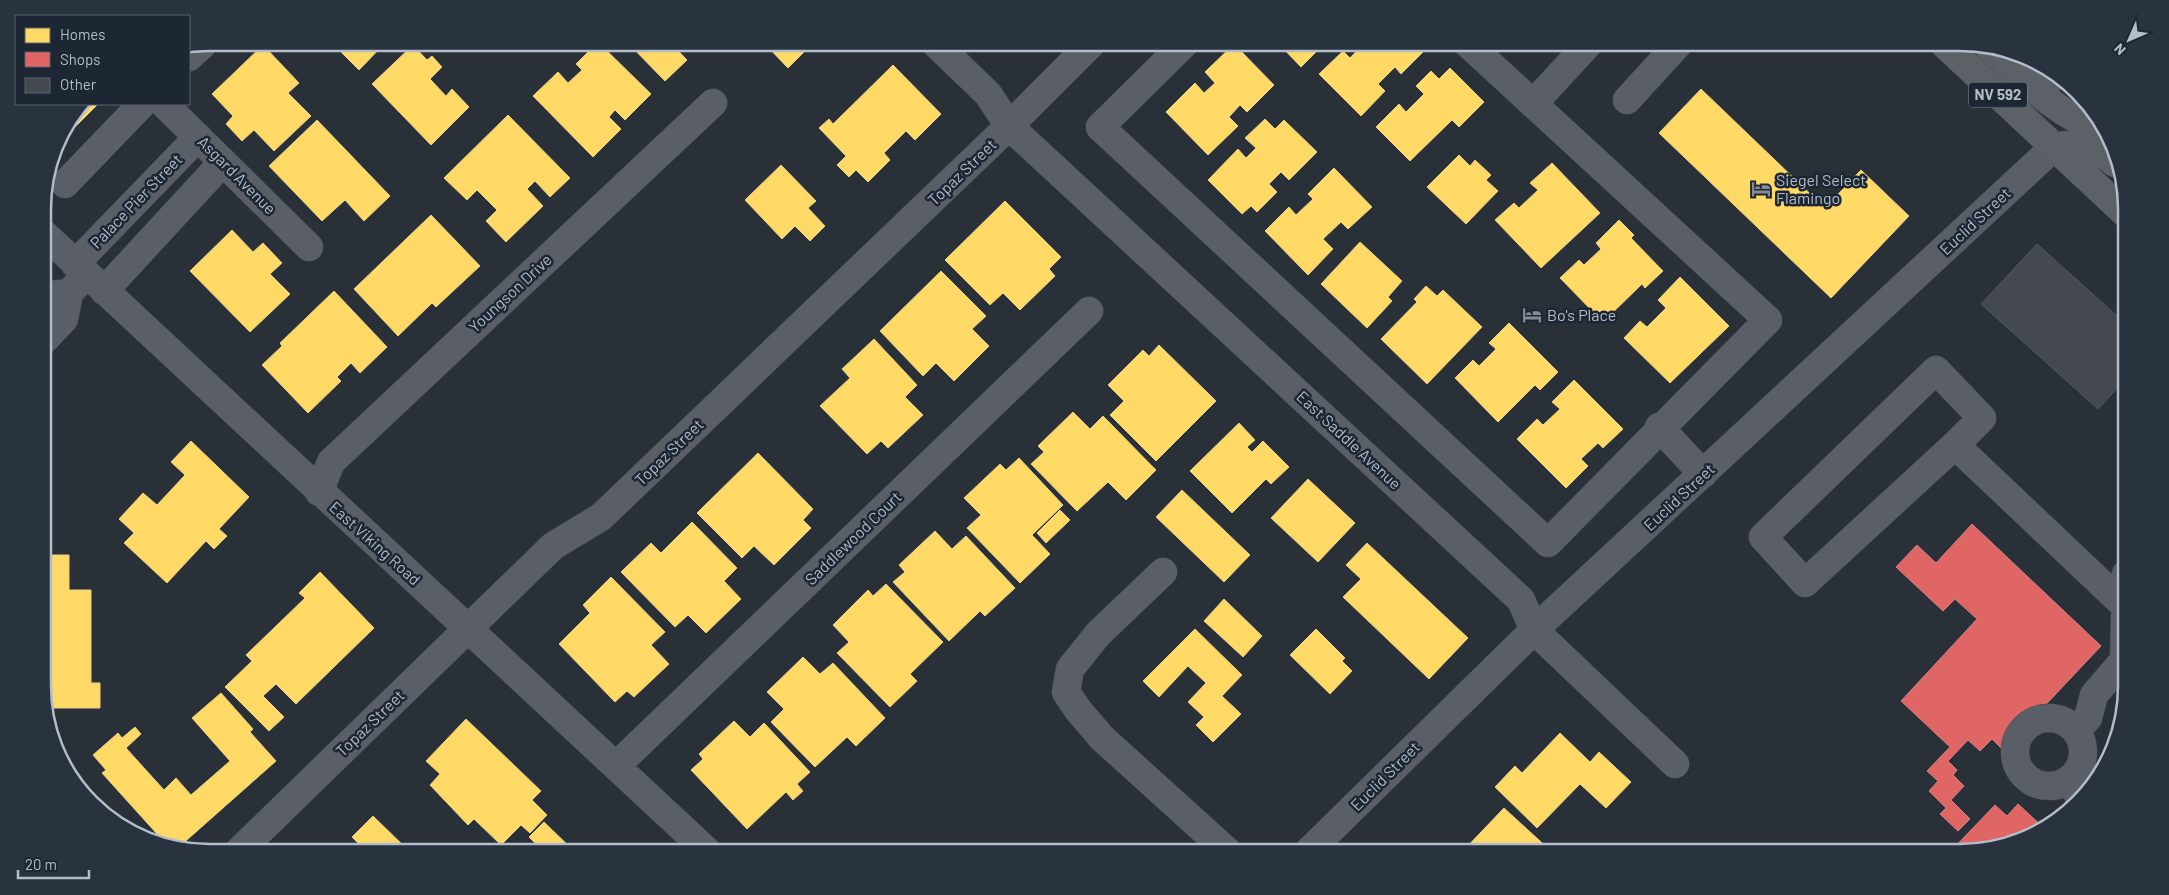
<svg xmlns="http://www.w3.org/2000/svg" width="2169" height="895" font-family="Barlow,sans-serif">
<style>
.homes{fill:#ffd966;stroke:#e8d084}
.shops{fill:#e06666;stroke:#d38084}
.building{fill:#444950;stroke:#52575f}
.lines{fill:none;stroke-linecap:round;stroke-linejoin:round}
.minor-casing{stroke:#484c53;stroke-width:29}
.major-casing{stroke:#484c55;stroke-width:29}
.minor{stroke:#5a5e66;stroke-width:28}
.major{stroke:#5c6168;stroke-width:28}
.labels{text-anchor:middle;stroke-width:5;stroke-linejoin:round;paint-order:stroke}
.shield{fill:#1d2633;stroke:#878f9c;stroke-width:1}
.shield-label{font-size:15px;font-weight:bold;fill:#b4bcc9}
.street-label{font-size:16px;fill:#b4bcc9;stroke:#1d2633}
.poi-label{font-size:16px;fill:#b4bcc9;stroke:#1d2633;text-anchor:start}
.rim{fill:none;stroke:#b4bcc9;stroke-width:2.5}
</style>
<rect width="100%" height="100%" fill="#2a3038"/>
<path class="homes" d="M 331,42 L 386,42 L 359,70 Z
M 526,42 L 544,42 L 535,52 Z
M 598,42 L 651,94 L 625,120 L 615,110 L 609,117 L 621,129 L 593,157 L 533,96 L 558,72 L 568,83 L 582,70 L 576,64 Z
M 627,42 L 670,42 L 687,60 L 665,81 Z
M 763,42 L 814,42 L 788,68 Z
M 1277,42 L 1317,42 L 1321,47 L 1301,67 Z
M 1365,42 L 1419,42 L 1426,49 L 1401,74 L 1395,67 L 1378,84 L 1385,91 L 1361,116 L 1319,74 L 1343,51 L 1350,58 Z
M 1234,44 L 1274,85 L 1247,112 L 1240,105 L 1229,117 L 1238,126 L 1208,155 L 1166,112 L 1195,83 L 1204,93 L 1215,83 L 1205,72 Z
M 263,45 L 299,83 L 288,93 L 311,116 L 274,151 L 254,130 L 242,141 L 226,124 L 233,116 L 212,94 Z
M 413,45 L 427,60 L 432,56 L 442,67 L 430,79 L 446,96 L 452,89 L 469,107 L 431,145 L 372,84 Z
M 893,65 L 941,114 L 915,140 L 906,131 L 884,153 L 890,160 L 868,182 L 856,170 L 849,177 L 837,165 L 846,156 L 819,128 L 829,119 L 833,124 Z
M 1450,68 L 1484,102 L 1459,127 L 1452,120 L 1410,161 L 1376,127 L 1399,104 L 1406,112 L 1424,94 L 1416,86 L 1431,71 L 1439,79 Z
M 1701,89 L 1825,208 L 1861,170 L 1909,216 L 1831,298 L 1659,133 Z
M 84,104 L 98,104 L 59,143 L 60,136 Z
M 508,115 L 570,178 L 550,197 L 535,181 L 527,189 L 543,206 L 506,242 L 486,221 L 497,210 L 477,190 L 467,200 L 444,178 Z
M 1265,119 L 1275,129 L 1284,120 L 1317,152 L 1289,180 L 1281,172 L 1269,184 L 1277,192 L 1257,212 L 1251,206 L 1242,214 L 1208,180 L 1238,149 L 1246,158 L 1256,148 L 1245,138 Z
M 317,120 L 390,196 L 364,221 L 345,200 L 322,221 L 269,166 Z
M 1459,155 L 1470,166 L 1475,160 L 1491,175 L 1486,180 L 1498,191 L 1466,224 L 1427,187 Z
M 1552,163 L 1600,213 L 1541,268 L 1495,220 L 1514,203 L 1519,208 L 1538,190 L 1530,183 Z
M 781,165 L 816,201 L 808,208 L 825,226 L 810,241 L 795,226 L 782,239 L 745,200 Z
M 1334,168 L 1372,207 L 1348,229 L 1341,222 L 1323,239 L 1333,249 L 1308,275 L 1265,231 L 1289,207 L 1296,215 L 1313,199 L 1308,194 Z
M 1005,201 L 1061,257 L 1049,269 L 1055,276 L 1020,310 L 1003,293 L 990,305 L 945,260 Z
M 431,215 L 480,266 L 436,307 L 432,303 L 398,336 L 354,289 Z
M 1619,220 L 1634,235 L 1631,238 L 1663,271 L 1645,288 L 1642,284 L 1603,322 L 1560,278 L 1579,260 L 1584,265 L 1601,249 L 1596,243 Z
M 232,230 L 253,252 L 263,243 L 282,263 L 270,274 L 290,294 L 250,332 L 190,271 Z
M 1360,242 L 1402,281 L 1388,297 L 1392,301 L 1367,328 L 1321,284 Z
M 941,271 L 986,316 L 972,329 L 989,346 L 954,381 L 936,363 L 923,376 L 880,331 Z
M 1680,277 L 1729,326 L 1670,383 L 1624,338 L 1640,321 L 1647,327 L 1666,308 L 1658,300 Z
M 1426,286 L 1437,296 L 1443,290 L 1482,327 L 1427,384 L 1381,339 L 1417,302 L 1414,299 Z
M 334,291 L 387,347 L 360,373 L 351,363 L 337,377 L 341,381 L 308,413 L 262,365 L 282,346 L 280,343 Z
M 1509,323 L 1558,372 L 1540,390 L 1535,385 L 1498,422 L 1455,378 L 1473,360 L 1479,366 L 1496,349 L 1489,343 Z
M 874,339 L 917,385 L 905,397 L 923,415 L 888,448 L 881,441 L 867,454 L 820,406 L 850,378 L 842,369 Z
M 1159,345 L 1216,401 L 1156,461 L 1110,415 L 1124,401 L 1108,385 L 1143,350 L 1149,356 Z
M 1574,380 L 1623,429 L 1603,448 L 1598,443 L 1581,459 L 1588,466 L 1566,488 L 1517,439 L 1537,419 L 1543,425 L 1560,409 L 1552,402 Z
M 1073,412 L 1090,429 L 1103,416 L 1156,470 L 1126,500 L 1108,482 L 1077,511 L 1031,464 L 1044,452 L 1038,446 Z
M 1239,423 L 1255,440 L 1247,447 L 1252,452 L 1263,441 L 1289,467 L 1271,484 L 1266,479 L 1232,513 L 1190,471 Z
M 191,441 L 249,497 L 219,529 L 227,536 L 214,549 L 206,541 L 167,583 L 124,543 L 134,533 L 119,519 L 143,493 L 157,505 L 185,475 L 171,462 Z
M 758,453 L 813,509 L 803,520 L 811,528 L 774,565 L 754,546 L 742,558 L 697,513 Z
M 1019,458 L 1063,505 L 1032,535 L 1050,554 L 1020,583 L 967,528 L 981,515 L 964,498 L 1000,464 L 1006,470 Z
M 1308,479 L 1355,523 L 1318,562 L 1271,518 Z
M 1182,490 L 1250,555 L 1224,582 L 1156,517 Z
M 1060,510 L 1070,520 L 1046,543 L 1037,533 Z
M 692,522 L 737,568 L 724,581 L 741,599 L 706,633 L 688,615 L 675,627 L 621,572 L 651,543 L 661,553 Z
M 935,531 L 952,549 L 966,536 L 1015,588 L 985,616 L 980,611 L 949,641 L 893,582 L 905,572 L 899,565 Z
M 1367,543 L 1468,638 L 1429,679 L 1343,597 L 1361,579 L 1346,565 Z
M 46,555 L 69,555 L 69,590 L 91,590 L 91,683 L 100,683 L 100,708 L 46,708 Z
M 320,572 L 374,628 L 296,704 L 276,684 L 263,696 L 284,717 L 269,731 L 225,687 L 252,661 L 246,655 L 305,598 L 299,593 Z
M 611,577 L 665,632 L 651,645 L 669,664 L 634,697 L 627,691 L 615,702 L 559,644 L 590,613 L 583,605 Z
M 886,584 L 943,642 L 910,674 L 917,681 L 890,707 L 837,653 L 849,642 L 833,625 L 868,590 L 873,596 Z
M 1224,599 L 1262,636 L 1243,657 L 1204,621 Z
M 1195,629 L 1242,675 L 1222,696 L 1241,714 L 1213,742 L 1196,725 L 1204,717 L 1188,702 L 1206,683 L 1188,666 L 1159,697 L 1143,681 Z
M 1316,629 L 1345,658 L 1342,661 L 1352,671 L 1330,694 L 1290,655 Z
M 803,657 L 820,674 L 833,663 L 885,718 L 856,746 L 847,737 L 815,767 L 771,722 L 784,709 L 767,692 Z
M 221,693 L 253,729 L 250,732 L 276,761 L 179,847 L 167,845 L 102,773 L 106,770 L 93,755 L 118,733 L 122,738 L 135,727 L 141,734 L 126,748 L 164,790 L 176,778 L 191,795 L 230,761 L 192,718 Z
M 466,719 L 541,791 L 532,800 L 547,815 L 530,833 L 521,825 L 501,845 L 474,819 L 468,825 L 430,785 L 440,774 L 426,761 Z
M 734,721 L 750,737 L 764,723 L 810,772 L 797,784 L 803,791 L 793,800 L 786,792 L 747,829 L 691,770 L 703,759 L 699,754 Z
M 1560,733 L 1590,762 L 1599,752 L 1631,782 L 1606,808 L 1580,784 L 1537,828 L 1495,787 L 1515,766 L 1522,773 Z
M 1504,808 L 1552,852 L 1462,852 Z
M 373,816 L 410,852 L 367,852 L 352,837 Z
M 544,822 L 575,852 L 531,852 L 538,846 L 529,837 Z"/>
<path class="shops" d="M 1972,524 L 2101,646 L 2003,750 L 1992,739 L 1980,751 L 1968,740 L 1948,761 L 1957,770 L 1953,775 L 1964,786 L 1951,800 L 1970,819 L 1958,831 L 1940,814 L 1946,808 L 1929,791 L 1938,781 L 1927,771 L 1950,747 L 1901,701 L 1977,619 L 1955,599 L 1943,611 L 1896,567 L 1917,545 L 1936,563 Z
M 2018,804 L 2043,827 L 2013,844 L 1970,852 L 1950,852 L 1995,805 L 2007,816 Z"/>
<path class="building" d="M 996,42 L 1012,42 L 1004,51 Z
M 2037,244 L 2125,323 L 2126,379 L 2098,409 L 1981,304 Z"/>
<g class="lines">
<g class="minor-casing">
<path id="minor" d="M 934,42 L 988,94 L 1009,126 L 1521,600 L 1534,630 L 1675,764
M 1186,42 L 1100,127 L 1548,543 L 1768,320 L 1466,42
M 189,57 L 203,44
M 1627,100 L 1680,42
M 164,104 L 309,247
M 1533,104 L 1590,42
M 65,184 L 142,104
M 43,233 L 708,852
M 75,264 L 198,137
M 104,291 L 223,162
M 43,296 L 69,293
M 44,340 L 64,319 L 69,293 L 86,275
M 1659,427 L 1703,474
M 1955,445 L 1805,583 L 1763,537 L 1936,370 L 1982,418 L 1955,445 L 2124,605
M 319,492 L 331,462 L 713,103
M 1163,572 L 1098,634 L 1070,669 L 1066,692 L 1078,710 L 1102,738 L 1228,852
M2015 752a34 34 0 1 1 68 0a34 34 0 1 1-68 0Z
M 2076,731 L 2088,718 L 2094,695 L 2124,660 L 2126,574
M 616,766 L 1089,311
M 2070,779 L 2080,799
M 238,852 L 553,546 L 601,517 L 1009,126 L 1093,42
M 1308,852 L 1534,630 L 2054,147"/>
</g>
<g class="major-casing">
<path id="major" d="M 1942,42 L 2125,213
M 1989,47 C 2024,79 2055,115 2101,129
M 2052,71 L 2058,76
M 2054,147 C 2072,141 2100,150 2115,163"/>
</g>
<use href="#minor" class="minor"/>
<use href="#major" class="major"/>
</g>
<defs>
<g id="hotel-bare" transform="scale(1.5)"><path d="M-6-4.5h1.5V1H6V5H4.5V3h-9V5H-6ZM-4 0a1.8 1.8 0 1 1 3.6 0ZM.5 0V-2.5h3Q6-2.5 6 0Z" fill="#848b96" stroke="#1d2633" stroke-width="2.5" paint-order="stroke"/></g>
</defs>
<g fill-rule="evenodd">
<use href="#hotel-bare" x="1761" y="189"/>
<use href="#hotel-bare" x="1532" y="315"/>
</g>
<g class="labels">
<rect class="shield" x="1969" y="82.5" width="58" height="25" rx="4"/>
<g class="shield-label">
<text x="1998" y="100">NV 592</text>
</g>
<g class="street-label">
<text transform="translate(962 172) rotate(-44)" y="6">Topaz Street</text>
<text transform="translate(237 175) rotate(45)" y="6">Asgard Avenue</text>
<text transform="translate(136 201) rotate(-46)" y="6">Palace Pier Street</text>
<text transform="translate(1975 221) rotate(-43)" y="6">Euclid Street</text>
<text transform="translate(510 293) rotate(-43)" y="6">Youngson Drive</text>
<text transform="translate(1349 440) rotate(43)" y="6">East Saddle Avenue</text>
<text transform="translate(669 452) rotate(-44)" y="6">Topaz Street</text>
<text transform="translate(1679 497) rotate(-43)" y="6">Euclid Street</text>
<text transform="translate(853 538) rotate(-44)" y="6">Saddlewood Court</text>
<text transform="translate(375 543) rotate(42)" y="6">East Viking Road</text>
<text transform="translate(370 723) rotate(-44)" y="6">Topaz Street</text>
<text transform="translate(1385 776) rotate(-45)" y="6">Euclid Street</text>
</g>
<g class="poi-label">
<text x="1776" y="186">Siegel Select<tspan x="1776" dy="18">Flamingo</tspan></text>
<text x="1547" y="321">Bo's Place</text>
</g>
</g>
<path d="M0 0H2169V895H0ZM209 51H1960A158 158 0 0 1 2118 209V686A158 158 0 0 1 1960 844H209A158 158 0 0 1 51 686V209A158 158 0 0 1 209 51Z" fill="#29323f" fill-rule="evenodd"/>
<path class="rim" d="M209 51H1960A158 158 0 0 1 2118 209V686A158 158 0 0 1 1960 844H209A158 158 0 0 1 51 686V209A158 158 0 0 1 209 51Z"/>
<rect x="15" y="15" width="175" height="90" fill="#1d2633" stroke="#59626f"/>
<rect x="25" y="28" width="25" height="15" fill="#ffd966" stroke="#59626f"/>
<text x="60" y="40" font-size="15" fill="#b4bcc9">Homes</text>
<rect x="25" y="52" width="25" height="15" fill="#e06666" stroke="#59626f"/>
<text x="60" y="65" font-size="15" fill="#b4bcc9">Shops</text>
<rect x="25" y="78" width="25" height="15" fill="#444950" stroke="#59626f"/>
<text x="60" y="90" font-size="15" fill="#b4bcc9">Other</text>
<g transform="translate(2129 40) rotate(225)" stroke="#1d2633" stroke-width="4" paint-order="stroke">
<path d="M0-4L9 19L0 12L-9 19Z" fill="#b4bcc9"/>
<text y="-8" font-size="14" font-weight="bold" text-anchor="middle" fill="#b4bcc9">N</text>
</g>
<path d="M18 870v8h71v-8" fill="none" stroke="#b4bcc9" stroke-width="2.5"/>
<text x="25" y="870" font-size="15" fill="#b4bcc9" stroke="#1d2633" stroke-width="4" paint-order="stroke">20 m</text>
</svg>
